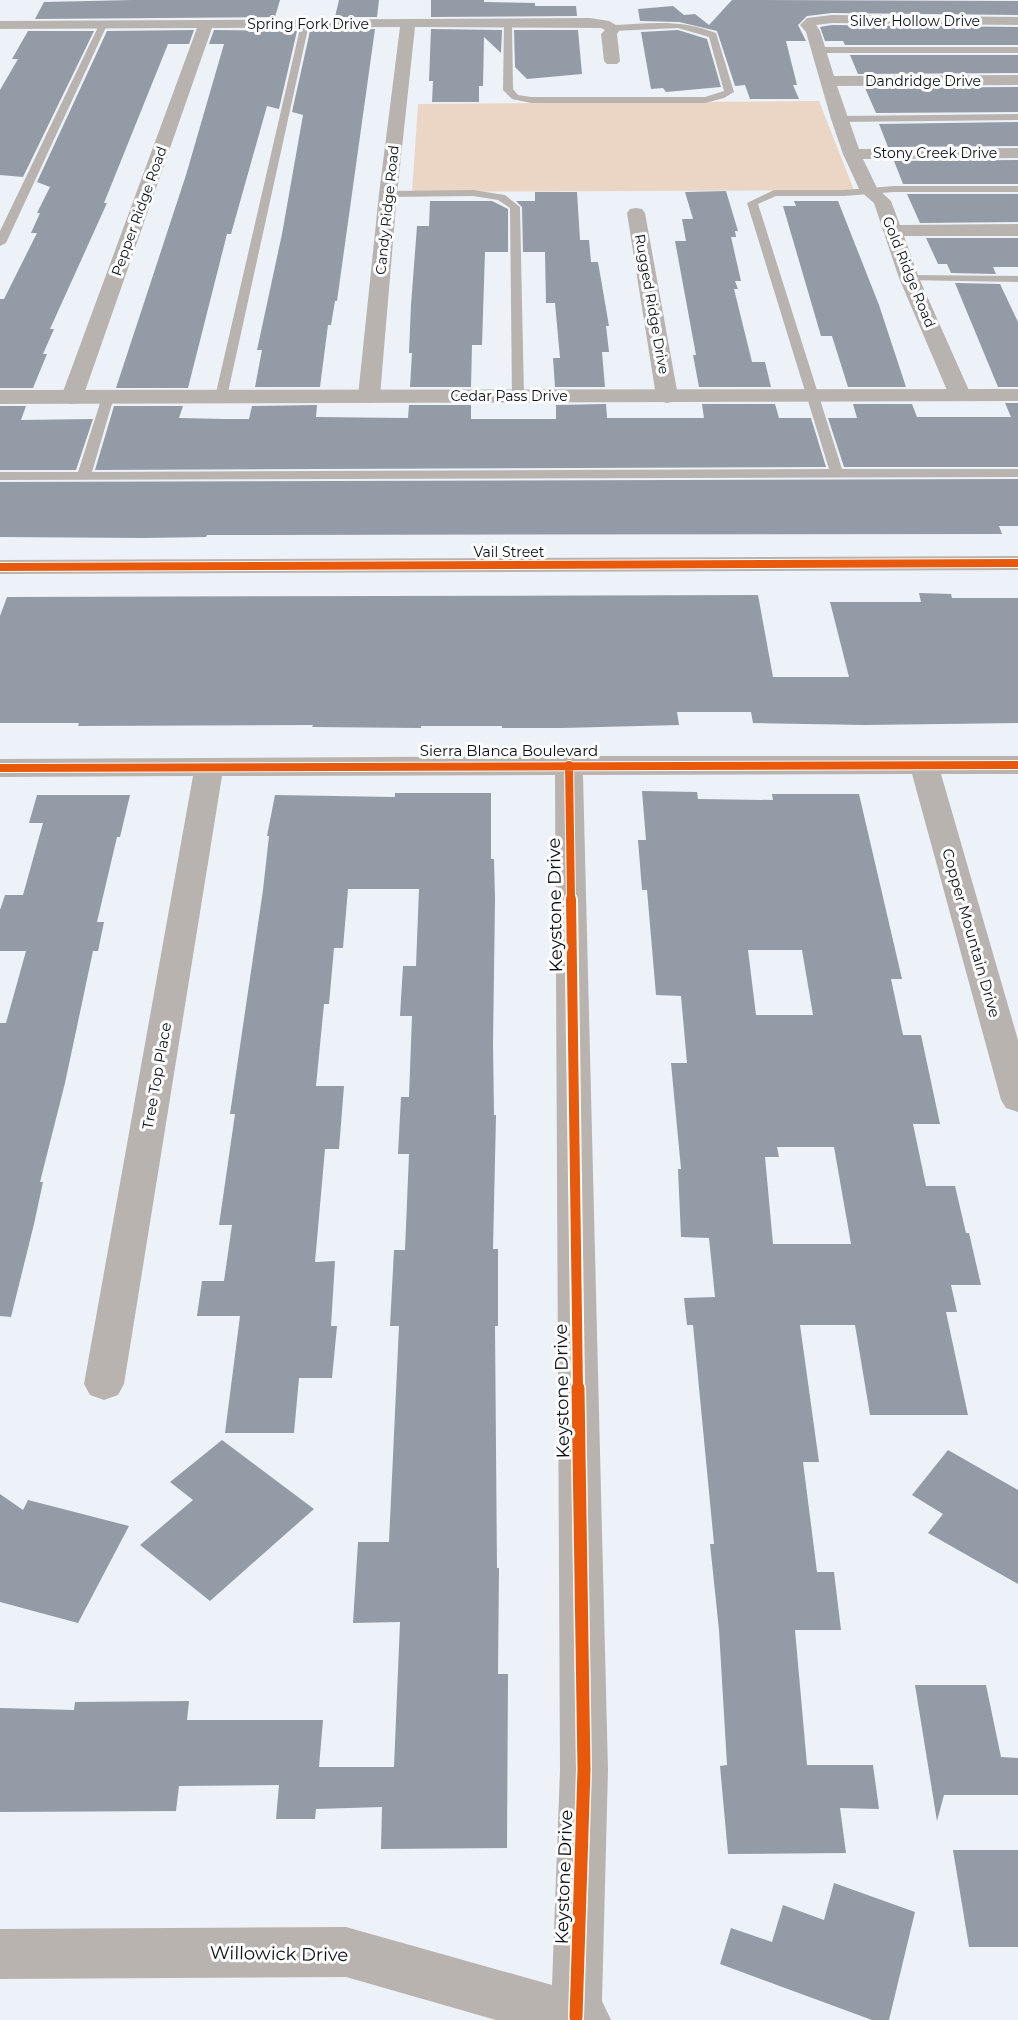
<svg xmlns="http://www.w3.org/2000/svg" width="1018" height="2020" font-family="Montserrat,sans-serif">
<style>
.green{fill:#ebd6c5}
.building{fill:#939ba6;fill-rule:evenodd}
.lines{fill:none;stroke-linecap:round;stroke-linejoin:round}
.service{fill:#b8b3af;fill-rule:evenodd}
.minor{fill:#b8b3af;fill-rule:evenodd}
.tertiary{fill:#b8b3af;fill-rule:evenodd}
.cycleway-far2-casing{stroke:#fdfdfd;stroke-width:10}
.cycleway-far1-casing{stroke:#fdfdfd;stroke-width:14}
.cycleway-casing{stroke:#fdfdfd;stroke-width:16}
.cycleway-far2{stroke:#e8590c;stroke-width:8}
.cycleway-far1{stroke:#e8590c;stroke-width:10}
.cycleway{stroke:#e8590c;stroke-width:13}
.labels{text-anchor:middle;stroke-width:6;stroke-linejoin:round;paint-order:stroke}
.far-street-label{font-size:14px;fill:#0a1017;stroke:#fdfdfd}
.street-label{font-size:15px;fill:#0a1017;stroke:#fdfdfd}
.near-street-label{font-size:18px;fill:#0a1017;stroke:#fdfdfd}
</style>
<rect width="100%" height="100%" fill="#edf2f9"/>
<path class="green" d="M 819,101 L 854,190 L 412,192 L 418,104 Z"/>
<path class="building" d="M 133,0 L 280,0 L 275,17 L 35,19 L 44,2 Z
M 339,0 L 379,0 L 377,17 L 335,17 Z
M 431,0 L 484,0 L 484,2 L 535,3 L 535,6 L 576,6 L 577,16 L 431,17 Z
M 732,0 L 1018,1 L 1018,15 L 832,13 L 807,16 L 798,25 L 806,41 L 786,41 L 797,85 L 793,85 L 799,99 L 750,99 L 745,85 L 735,86 L 717,31 L 679,22 L 640,21 L 638,9 L 673,6 L 684,15 L 695,14 L 709,25 Z
M 832,25 L 1018,27 L 1018,45 L 845,45 L 843,41 L 825,41 L 820,27 Z
M 375,29 L 337,301 L 335,301 L 331,325 L 328,325 L 320,387 L 255,387 L 262,350 L 257,350 L 282,234 L 303,115 L 292,112 L 310,31 Z
M 431,29 L 502,30 L 501,53 L 484,37 L 483,86 L 479,86 L 479,102 L 432,102 L 433,81 L 429,81 Z
M 194,30 L 189,44 L 168,44 L 104,203 L 107,203 L 50,329 L 54,329 L 43,354 L 47,354 L 33,388 L 0,388 L 0,299 L 4,299 L 37,233 L 31,233 L 40,213 L 37,213 L 50,187 L 37,182 L 107,31 Z
M 214,30 L 297,31 L 279,109 L 267,106 L 231,234 L 227,234 L 188,388 L 116,388 L 186,175 L 224,44 L 209,44 Z
M 514,30 L 578,30 L 582,74 L 527,79 L 515,67 Z
M 678,30 L 707,39 L 721,87 L 666,92 L 663,88 L 651,89 L 641,32 Z
M 28,31 L 94,31 L 23,177 L 0,175 L 0,90 L 18,59 L 12,59 Z
M 850,55 L 1018,55 L 1018,73 L 858,74 Z
M 1018,87 L 1018,112 L 876,113 L 865,88 Z
M 1018,122 L 1018,146 L 888,147 L 879,124 Z
M 1018,160 L 1018,184 L 903,184 L 894,161 Z
M 726,191 L 738,231 L 735,231 L 736,237 L 731,237 L 741,281 L 735,281 L 738,289 L 734,289 L 752,362 L 765,362 L 771,387 L 699,387 L 693,355 L 696,355 L 675,241 L 686,241 L 682,219 L 693,219 L 685,192 Z
M 535,192 L 577,192 L 580,240 L 589,240 L 591,262 L 598,262 L 609,326 L 606,326 L 609,352 L 602,352 L 605,387 L 555,387 L 553,358 L 560,358 L 555,303 L 546,303 L 545,252 L 523,252 L 522,207 L 516,201 L 535,201 Z
M 907,194 L 1018,194 L 1018,222 L 920,223 Z
M 430,201 L 492,201 L 508,209 L 508,252 L 485,252 L 482,345 L 472,345 L 471,387 L 410,387 L 412,353 L 409,353 L 411,305 L 417,226 L 429,226 Z
M 794,201 L 838,201 L 879,305 L 906,387 L 848,387 L 832,336 L 821,336 L 783,206 L 796,206 Z
M 926,238 L 1018,238 L 1018,267 L 993,267 L 996,274 L 951,273 L 947,264 L 938,264 Z
M 955,283 L 1000,284 L 1018,322 L 1018,387 L 998,387 Z
M 1005,403 L 1018,403 L 1018,467 L 844,467 L 828,418 L 857,418 L 853,404 L 912,404 L 917,417 L 1011,417 Z
M 606,404 L 607,418 L 704,418 L 702,404 L 775,404 L 779,418 L 811,418 L 826,467 L 95,470 L 114,406 L 183,406 L 179,418 L 225,419 L 249,419 L 252,406 L 317,405 L 316,417 L 408,418 L 409,405 L 471,405 L 471,419 L 556,419 L 556,405 Z
M 0,406 L 26,406 L 21,420 L 93,419 L 76,470 L 0,470 Z
M 1018,479 L 1018,526 L 999,526 L 1002,534 L 207,535 L 206,537 L 144,538 L 0,537 L 0,482 Z
M 919,593 L 951,594 L 952,598 L 1018,598 L 1018,723 L 865,725 L 753,723 L 751,712 L 677,712 L 679,725 L 562,728 L 502,728 L 502,726 L 421,726 L 421,728 L 312,727 L 313,725 L 78,726 L 79,723 L 0,723 L 0,616 L 7,597 L 758,595 L 773,677 L 849,677 L 830,602 L 921,602 Z
M 642,791 L 697,792 L 698,799 L 773,800 L 772,794 L 859,794 L 902,979 L 891,979 L 903,1035 L 921,1035 L 940,1124 L 913,1124 L 926,1186 L 955,1186 L 966,1233 L 969,1233 L 981,1285 L 951,1285 L 957,1312 L 946,1312 L 968,1415 L 870,1415 L 855,1325 L 800,1325 L 819,1462 L 803,1462 L 817,1572 L 834,1572 L 841,1630 L 795,1630 L 807,1765 L 873,1765 L 879,1809 L 840,1808 L 846,1853 L 728,1854 L 720,1766 L 727,1765 L 719,1630 L 710,1544 L 714,1544 L 693,1325 L 687,1325 L 684,1298 L 715,1297 L 709,1238 L 681,1237 L 678,1169 L 681,1169 L 671,1063 L 687,1063 L 681,996 L 656,995 L 647,890 L 642,890 L 638,840 L 646,840 ZM 748,950 L 802,950 L 813,1015 L 756,1015 ZM 777,1147 L 834,1147 L 851,1244 L 773,1244 L 765,1157 L 779,1157 Z
M 395,793 L 491,793 L 491,859 L 494,859 L 495,900 L 493,1043 L 494,1115 L 496,1115 L 493,1249 L 498,1249 L 498,1326 L 495,1326 L 497,1568 L 499,1568 L 498,1674 L 508,1674 L 507,1848 L 381,1849 L 382,1807 L 316,1809 L 315,1819 L 276,1819 L 279,1785 L 179,1786 L 176,1811 L 0,1812 L 0,1708 L 74,1710 L 75,1702 L 189,1701 L 187,1720 L 323,1720 L 319,1767 L 394,1767 L 400,1622 L 353,1623 L 358,1542 L 389,1542 L 399,1326 L 390,1326 L 394,1250 L 405,1250 L 409,1154 L 398,1154 L 401,1097 L 409,1097 L 412,1016 L 400,1016 L 403,966 L 416,966 L 419,889 L 348,889 L 343,948 L 334,948 L 329,1004 L 324,1004 L 316,1086 L 344,1086 L 339,1149 L 325,1149 L 315,1262 L 335,1261 L 331,1326 L 337,1326 L 332,1378 L 299,1378 L 294,1433 L 225,1433 L 240,1316 L 197,1316 L 202,1281 L 224,1281 L 232,1225 L 219,1225 L 235,1114 L 230,1114 L 263,890 L 269,836 L 267,836 L 275,795 L 395,797 Z
M 37,795 L 130,795 L 120,837 L 117,837 L 97,922 L 104,922 L 98,951 L 93,951 L 65,1083 L 40,1182 L 43,1182 L 34,1224 L 11,1317 L 0,1316 L 0,1023 L 6,1023 L 26,951 L 0,951 L 0,910 L 5,895 L 23,895 L 43,823 L 29,823 Z
M 222,1440 L 314,1509 L 210,1601 L 140,1545 L 193,1500 L 170,1482 Z
M 948,1450 L 1018,1490 L 1018,1584 L 928,1533 L 943,1514 L 912,1495 Z
M 0,1494 L 23,1510 L 28,1500 L 129,1526 L 78,1623 L 0,1602 Z
M 915,1685 L 986,1685 L 1001,1757 L 1018,1758 L 1018,1795 L 944,1795 L 937,1821 Z
M 953,1850 L 1018,1850 L 1018,1947 L 969,1947 Z
M 834,1883 L 915,1912 L 889,2020 L 872,2020 L 720,1964 L 731,1928 L 772,1942 L 783,1905 L 824,1920 Z"/>
<g class="lines">
<path class="service" d="M 305,21 L 309,24 L 227,397 L 221,401 L 215,397 L 301,24 Z
M 508,21 L 512,24 L 513,89 L 518,95 L 531,97 L 705,97 L 724,91 L 709,37 L 678,28 L 614,31 L 610,28 L 614,25 C 649,23 683,19 716,33 L 734,92 L 724,98 L 705,103 L 531,103 L 512,99 L 503,90 L 504,24 Z
M 103,22 L 107,25 L 6,243 L 0,246 L 0,231 L 99,25 Z
M 1018,47 L 1018,53 L 819,53 L 814,50 L 819,47 Z
M 1018,114 L 1018,120 L 839,122 L 834,119 L 839,116 Z
M 894,186 L 1018,186 L 1018,192 L 894,192 L 844,196 L 776,196 L 758,204 L 842,469 L 1018,469 L 1018,477 L 0,480 L 0,472 L 78,472 L 102,397 L 108,393 L 114,397 L 92,472 L 829,469 L 747,203 L 774,190 L 844,190 Z
M 473,190 L 505,195 L 520,207 L 524,396 L 518,400 L 512,396 L 510,208 L 498,200 L 473,196 L 388,197 L 383,194 L 388,191 Z
M 909,275 L 1018,276 L 1018,282 L 905,280 L 903,278 Z"/>
<path class="minor" d="M 832,15 L 1018,17 L 1018,25 L 832,23 L 816,25 L 820,31 L 834,76 L 1018,75 L 1018,85 L 837,86 L 859,149 L 1018,148 L 1018,158 L 863,159 L 877,188 L 891,201 L 900,225 L 1018,224 L 1018,236 L 904,236 L 919,278 L 971,395 L 968,400 L 960,401 L 952,400 L 949,395 L 899,278 L 874,203 L 860,191 L 843,154 L 831,119 L 806,32 L 800,25 L 807,18 Z
M 590,18 L 609,21 L 621,28 L 617,34 L 620,61 L 617,64 L 607,64 L 604,61 L 601,34 L 605,30 L 601,28 L 415,27 L 397,194 L 380,396 L 377,401 L 369,403 L 361,401 L 358,396 L 379,194 L 400,27 L 212,28 L 83,397 L 80,402 L 72,404 L 64,402 L 61,397 L 197,28 L 0,29 L 0,21 Z
M 636,208 L 642,209 L 645,213 L 678,396 L 675,401 L 667,403 L 659,401 L 656,396 L 627,213 L 630,209 Z
M 1018,556 L 1018,570 L 0,574 L 0,560 Z
M 569,756 L 1018,756 L 1018,774 L 941,774 L 1018,1040 L 1018,1112 L 1006,1108 L 1001,1100 L 912,774 L 583,775 L 608,1770 L 602,2001 L 611,2020 L 496,2020 L 346,1977 L 0,1979 L 0,1929 L 346,1927 L 552,1985 L 560,1770 L 555,775 L 222,776 L 124,1384 L 118,1395 L 104,1400 L 90,1395 L 84,1384 L 193,776 L 0,777 L 0,759 Z"/>
<path class="tertiary" d="M 1018,389 L 1018,401 L 0,404 L 0,390 Z"/>
<g class="cycleway-far2-casing">
<path id="cycleway-far2" d="M 0,567 L 1018,563
M 569,765 L 571,900
M 0,768 L 1018,765"/>
</g>
<g class="cycleway-far1-casing">
<path id="cycleway-far1" d="M 571,899 L 578,1389"/>
</g>
<g class="cycleway-casing">
<path id="cycleway" d="M 576,2017 L 584,1770 L 578,1388"/>
</g>
<use href="#cycleway-far2" class="cycleway-far2"/>
<use href="#cycleway-far1" class="cycleway-far1"/>
<use href="#cycleway" class="cycleway"/>
</g>
<g class="labels">
<g class="far-street-label">
<text x="915" y="26">Silver Hollow Drive</text>
<text x="308" y="29">Spring Fork Drive</text>
<text x="923" y="86">Dandridge Drive</text>
<text x="935" y="158">Stony Creek Drive</text>
<text transform="translate(387 210) rotate(-84)" y="5">Candy Ridge Road</text>
<text transform="translate(139 211) rotate(-70)" y="5">Pepper Ridge Road</text>
<text transform="translate(909 272) rotate(68)" y="5">Gold Ridge Road</text>
<text transform="translate(652 304) rotate(80)" y="5">Rugged Ridge Drive</text>
<text x="509" y="401">Cedar Pass Drive</text>
<text x="509" y="557">Vail Street</text>
</g>
<g class="street-label">
<text x="509" y="756">Sierra Blanca Boulevard</text>
<text transform="translate(971 933) rotate(74)" y="5">Copper Mountain Drive</text>
<text transform="translate(157 1076) rotate(-80)" y="5">Tree Top Place</text>
</g>
<g class="near-street-label">
<text transform="translate(555 905) rotate(-91)" y="6">Keystone Drive</text>
<text transform="translate(562 1391) rotate(-91)" y="6">Keystone Drive</text>
<text transform="translate(564 1877) rotate(-88)" y="6">Keystone Drive</text>
<text transform="translate(279 1954) rotate(1)" y="6">Willowick Drive</text>
</g>
</g>
</svg>
